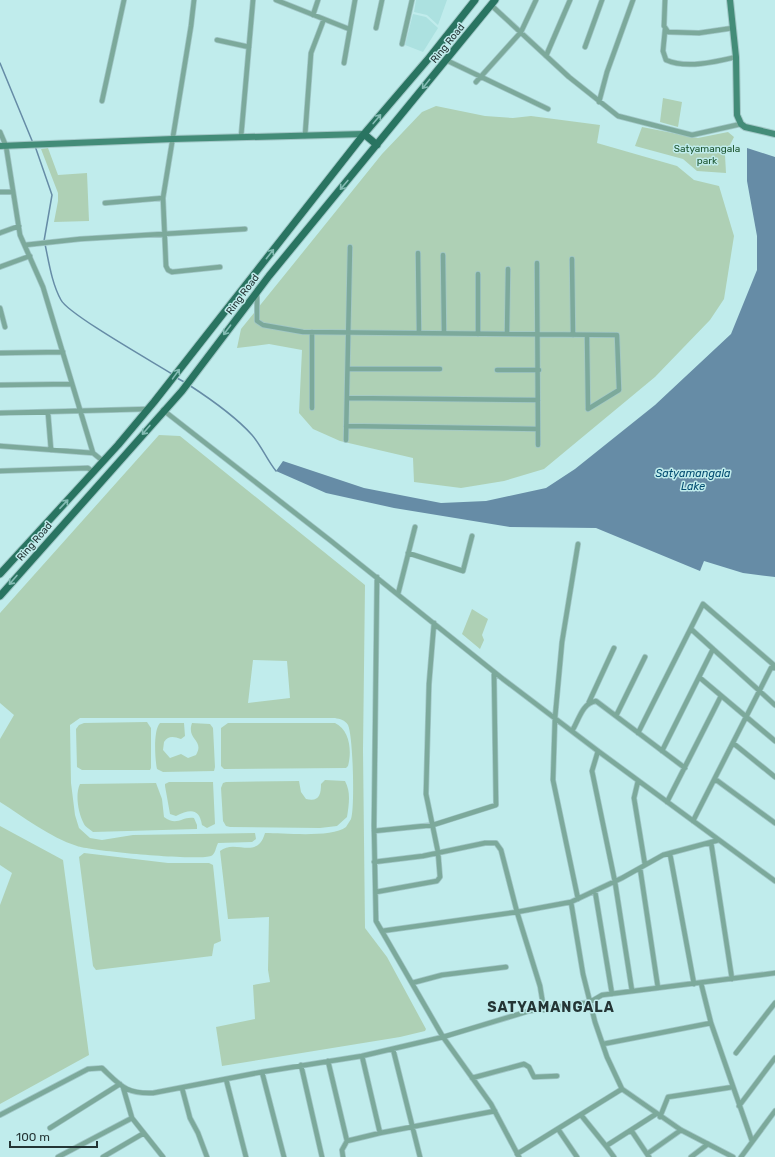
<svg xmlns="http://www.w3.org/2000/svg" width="775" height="1157" font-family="Rubik,sans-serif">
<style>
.built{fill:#ace1e0}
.green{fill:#aed0b5;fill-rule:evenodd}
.water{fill:#668ca6}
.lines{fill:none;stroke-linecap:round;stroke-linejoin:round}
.stream{stroke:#668ca6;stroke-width:1.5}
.street-casing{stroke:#a1c7c7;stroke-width:6}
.secondary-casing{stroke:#a1c7c7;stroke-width:8}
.primary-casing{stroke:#a1c7c7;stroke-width:9}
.street{stroke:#7ca99b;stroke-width:4.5}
.secondary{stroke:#438c78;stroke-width:6}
.primary{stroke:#297461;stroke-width:7}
.oneway{stroke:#84bcb4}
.labels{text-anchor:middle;stroke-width:3;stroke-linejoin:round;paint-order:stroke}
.street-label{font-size:10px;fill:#243535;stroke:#c0ecec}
.park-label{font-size:10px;fill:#1b542e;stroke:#c0ecec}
.water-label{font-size:11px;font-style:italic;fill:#024c70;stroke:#c0ecec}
.district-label{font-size:14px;font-weight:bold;letter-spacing:1px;fill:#243535;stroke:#c0ecec}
</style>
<rect width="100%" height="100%" fill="#c0ecec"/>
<path class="built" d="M 416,0 L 447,0 L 438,25 L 427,15 L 414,12 Z
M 413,14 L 426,17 L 438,28 L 423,52 L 405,45 Z"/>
<path class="green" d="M 663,98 L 682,102 L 678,127 L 660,122 Z
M 436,106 L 485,116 L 513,118 L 531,116 L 600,125 L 597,143 L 677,166 L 694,180 L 719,186 L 734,236 L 724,299 L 710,320 L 655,377 L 544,469 L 504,481 L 461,488 L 414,482 L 413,458 L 340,441 L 313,429 L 299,413 L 302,350 L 269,344 L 237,348 L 241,329 L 382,154 L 422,112 Z
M 642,127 L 698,138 L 728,132 L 734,137 L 725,155 L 726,173 L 697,171 L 683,159 L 635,146 Z
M 48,148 L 58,175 L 87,173 L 89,221 L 54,222 L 58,201 L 58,193 L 41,149 Z
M 159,435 L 180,436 L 365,585 L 363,750 L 365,928 L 387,957 L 426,1029 L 425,1031 L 400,1037 L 222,1066 L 216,1027 L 255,1019 L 253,985 L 270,982 L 268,970 L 269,917 L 228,919 L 220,851 C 235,838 257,861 265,833 C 284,833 332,838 346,827 C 347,825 350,821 351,819 C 355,808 353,735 348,725 C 345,720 340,719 335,718 L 80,718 L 70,725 L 71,783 L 75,815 L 79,828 L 90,838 L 102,840 L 133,835 L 255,833 L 256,839 L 252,842 L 218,843 C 216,847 215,855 211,856 C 199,861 91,851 77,846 C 49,837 24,817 0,802 L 0,739 L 14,715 L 0,703 L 0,613 ZM 253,660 L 287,661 L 290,698 L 248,703 Z
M 472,609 L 488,619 L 482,635 L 484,640 L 480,649 L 462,634 Z
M 147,722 L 151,728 L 151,768 L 150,770 L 82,770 L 77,767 L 76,729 L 79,725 L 84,723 Z
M 160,723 L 184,723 L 185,736 L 181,739 C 174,737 169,735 164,742 L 163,750 L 170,758 L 181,754 L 188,758 L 196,755 C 205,740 186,740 192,723 L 210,724 L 213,728 L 215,767 L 214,771 L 163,772 L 157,769 C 155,760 153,730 160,723 Z
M 228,723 L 335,723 C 350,730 352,751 348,766 L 346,768 L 224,769 L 221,766 L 221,728 Z
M 325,780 L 345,781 C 351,792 349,804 347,817 L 337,826 L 320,828 L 230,827 L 226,826 L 223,821 L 221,788 L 223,783 L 226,782 L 299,781 L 301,792 L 306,799 C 319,802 321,795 321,784 Z
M 169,782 L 213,782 L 215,824 L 207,828 L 202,825 C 199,807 189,810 176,816 L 170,814 L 165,786 L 165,784 Z
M 156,783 L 162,799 L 164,817 C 177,827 182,816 194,818 L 197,825 L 197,829 L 93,832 C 90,829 85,827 84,824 C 78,813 75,794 80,784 Z
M 0,826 L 63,860 L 89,1055 L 0,1104 L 0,905 L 12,873 L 0,865 Z
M 84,853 L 168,863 L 209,863 L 213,865 L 221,941 L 214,944 L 212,956 L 96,970 L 93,966 L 79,857 Z"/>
<path class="water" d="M 747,148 L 775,157 L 775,577 L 743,573 L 704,561 L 700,571 L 596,528 L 510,527 L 394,508 L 326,493 L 276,471 L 283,461 L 364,488 L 441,503 L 486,501 L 546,488 L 575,469 L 655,405 L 731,334 L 757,270 L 757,236 L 747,181 Z"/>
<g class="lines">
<path class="stream" d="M 0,63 L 33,143
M 35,146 L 52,195 L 44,241
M 45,244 C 49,263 52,284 61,300 C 68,314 153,362 172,374
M 177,378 L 186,383
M 189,385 C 209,398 236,417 252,435 C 261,445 267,460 276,471"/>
<g class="street-casing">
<path id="street" d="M 194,0 L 191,26 L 163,198 L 166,266 L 168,270 L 172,272 L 220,267
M 276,0 L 349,29
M 665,0 L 664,26 L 668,32 L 699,33 L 733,28
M 491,5 L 569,77 L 618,116 L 692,135 L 741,124
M 313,15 L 318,0
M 376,28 L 382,0
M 665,30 L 663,51 L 666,60 C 686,69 715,62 736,57
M 217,40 L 249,47
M 402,44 L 412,0
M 585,47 L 602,0
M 546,56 L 570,0
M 446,60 L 548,109
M 344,63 L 355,0
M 476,82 L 521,32 L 536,0
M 102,101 L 124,0
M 599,102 L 607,72 L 633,0
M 0,132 L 6,146 L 20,235 L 43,287 L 93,453
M 305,136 L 311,53 L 324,19
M 241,137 L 253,0
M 0,192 L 13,192
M 105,203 L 163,198
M 0,233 L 19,226
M 25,245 L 80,239 L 245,229
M 418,253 L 419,333
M 443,255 L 444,333
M 572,259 L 573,335
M 537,263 L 538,445
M 0,267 L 30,256
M 257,293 L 257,321 L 263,325 L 303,332 L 617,335 L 619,390 L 588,409
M 0,308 L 5,327
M 478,334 L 478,274
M 507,334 L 508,269
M 587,335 L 588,409
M 0,353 L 63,352
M 348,369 L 440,369
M 497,370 L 539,370
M 0,385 L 72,384
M 348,398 L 538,400
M 312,408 L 312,332
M 163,410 L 331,541 L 503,679 L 598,751 L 775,881
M 0,413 L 148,409
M 48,413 L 51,450
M 346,426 L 538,429
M 346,440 L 350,247
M 0,446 L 93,453 L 103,461
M 0,471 L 88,468 L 93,472
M 408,553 L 463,571 L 472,536
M 398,594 L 415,527
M 691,629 L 775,705
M 699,677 L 775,741
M 589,702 L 614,648
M 616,716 L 645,657
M 572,731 C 579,720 582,703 596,701 L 685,768
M 638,733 L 703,604 L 775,666
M 733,743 L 775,777
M 598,751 L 592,771 L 615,882 L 632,991
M 662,751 L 713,649
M 715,779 L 775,823
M 638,781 L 634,798 L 645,865
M 667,802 L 721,696
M 693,821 L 771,668 L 775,668
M 374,831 L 433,825 L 496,805 L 494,672
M 719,840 L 663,855 L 622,878 L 571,902 L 583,974 L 595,1022 L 607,1057 L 622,1089 L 681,1130 L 733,1157
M 711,842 L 732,979
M 670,854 L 694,984
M 374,862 L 423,856 L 485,843 L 496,843 L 501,850 L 517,912 L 571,902
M 640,868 L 658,988
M 595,891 L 612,994
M 376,892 L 437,881 L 440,877 L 438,852 L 426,794 L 429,684 L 434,623
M 578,899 L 553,780 L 555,718 L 562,642 L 578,544
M 382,931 L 517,912 L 540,986 L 544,1010
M 412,983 L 442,975 L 506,967
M 701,983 L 711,1023 L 752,1141
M 603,1044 L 711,1023
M 393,1049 L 420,1157
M 736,1053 L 775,1003
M 362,1056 L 380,1133
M 328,1061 L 347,1141 L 342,1150 L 343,1157
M 301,1065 L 322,1157
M 262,1072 L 284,1157
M 472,1078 L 524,1064 L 529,1067 L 534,1077 L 557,1076
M 226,1079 L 246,1157
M 123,1087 L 132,1118 L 163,1157
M 182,1088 L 190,1118 L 198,1133 L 207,1157
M 739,1106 L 775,1058
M 0,1115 L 88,1069 L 102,1068 C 121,1086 126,1094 153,1093 L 262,1072 L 362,1056 L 443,1037 L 376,921 L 374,826 L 377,577
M 581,1115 L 606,1146
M 660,1117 L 668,1097 L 733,1087
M 50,1128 L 120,1084
M 558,1129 L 577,1157
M 631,1130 L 649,1157
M 347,1141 L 380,1133 L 495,1111
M 517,1154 L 622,1089
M 647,1154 L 681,1130
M 58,1157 L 132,1118
M 103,1157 L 144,1133
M 519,1157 L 491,1104 L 443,1037 L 529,1011 L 590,1002 L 602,995 L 775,973
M 614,1157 L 606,1146 L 656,1114
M 691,1157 L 708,1144
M 741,1157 L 775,1111"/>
</g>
<g class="secondary-casing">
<path id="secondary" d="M 730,0 L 736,57 L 737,115 L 741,124 L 745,127 L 775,134
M 0,146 L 173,139 L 364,134"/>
</g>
<g class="primary-casing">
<path id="primary" d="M 364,134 L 377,145
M 0,574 L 118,445 L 154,402 L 364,134 L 429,58 L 475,0
M 0,596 L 182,391 L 269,276 L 495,0"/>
</g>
<use href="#street" class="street"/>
<use href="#secondary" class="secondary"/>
<use href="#primary" class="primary"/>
</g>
<defs><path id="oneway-shaft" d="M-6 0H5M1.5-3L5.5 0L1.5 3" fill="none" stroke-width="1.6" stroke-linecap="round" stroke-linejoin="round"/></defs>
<g class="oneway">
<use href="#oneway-shaft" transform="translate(426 84) rotate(129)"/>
<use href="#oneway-shaft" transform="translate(377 119) rotate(-50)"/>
<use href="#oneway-shaft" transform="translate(344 185) rotate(130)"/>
<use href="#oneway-shaft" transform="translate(270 254) rotate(-52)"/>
<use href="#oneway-shaft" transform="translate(227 330) rotate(127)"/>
<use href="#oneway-shaft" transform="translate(176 374) rotate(-54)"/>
<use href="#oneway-shaft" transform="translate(146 430) rotate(131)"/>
<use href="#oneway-shaft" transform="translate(64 504) rotate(-47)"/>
<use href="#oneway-shaft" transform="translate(13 580) rotate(131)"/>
</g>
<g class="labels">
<g class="street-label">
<text transform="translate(447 43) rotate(-51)" y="4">Ring Road</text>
<text transform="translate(242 294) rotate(-53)" y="4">Ring Road</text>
<text transform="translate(34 541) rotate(-49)" y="4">Ring Road</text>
</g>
<g class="park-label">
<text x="707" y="152">Satyamangala<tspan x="707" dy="12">park</tspan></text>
</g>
<g class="water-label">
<text x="693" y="477">Satyamangala<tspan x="693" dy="13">Lake</tspan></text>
</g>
<g class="district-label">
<text x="551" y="1012">SATYAMANGALA</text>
</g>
</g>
<path d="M10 1141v6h87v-6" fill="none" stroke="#243535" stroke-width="2"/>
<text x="16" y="1141" font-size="12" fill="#243535" stroke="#c0ecec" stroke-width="3" paint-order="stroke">100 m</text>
</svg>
